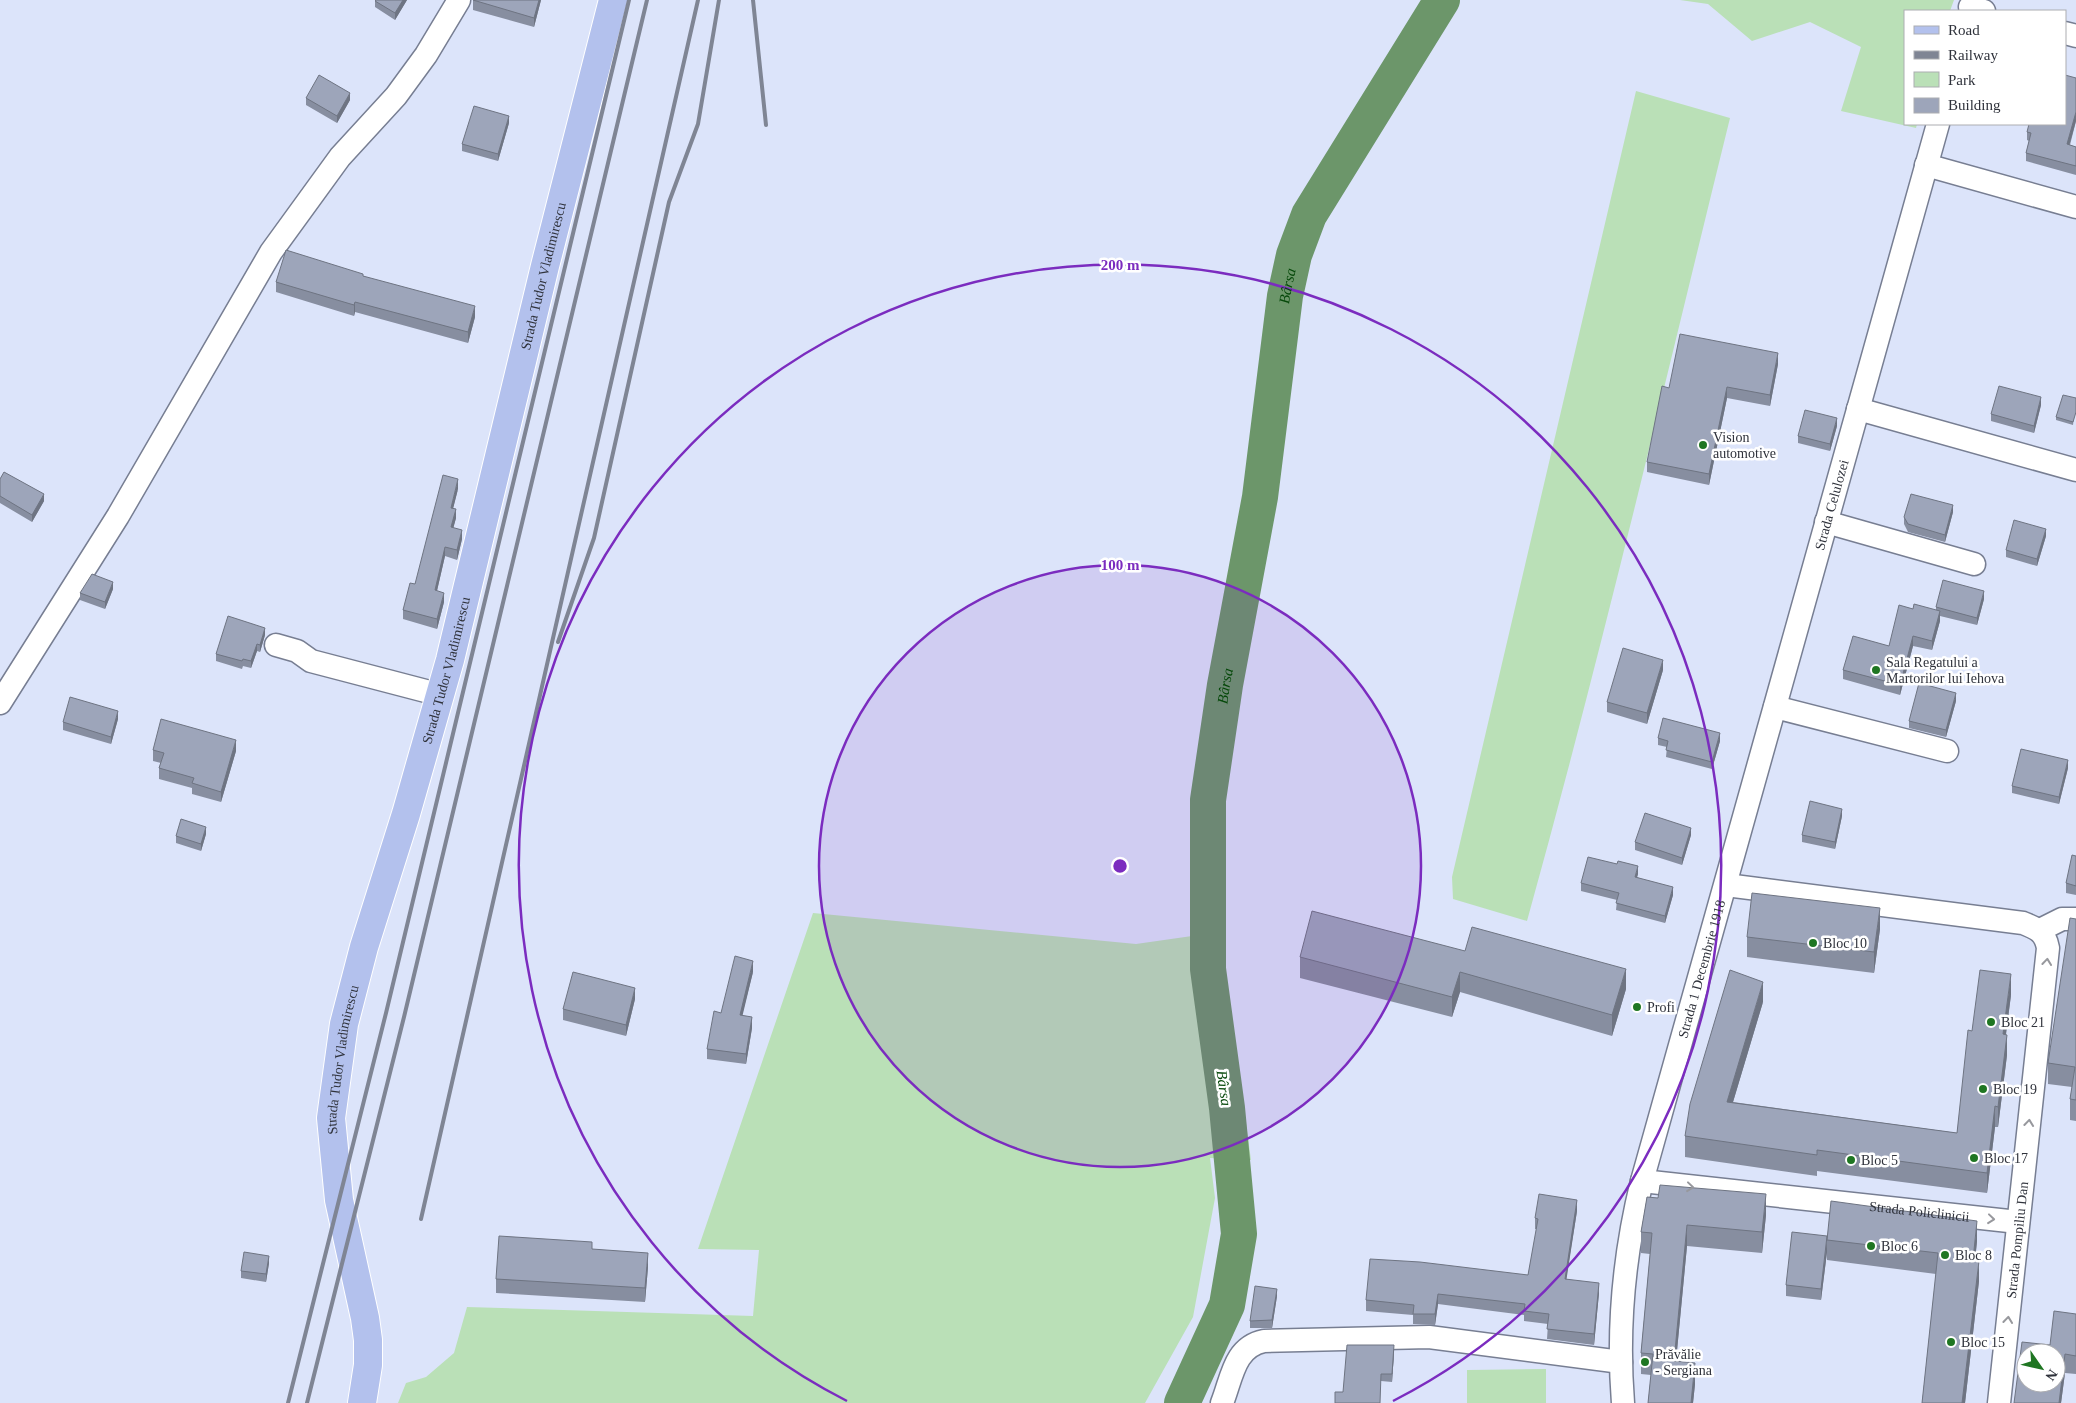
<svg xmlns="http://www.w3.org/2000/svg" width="2076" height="1403" font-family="'Times New Roman',serif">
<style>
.green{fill:#bae0b7}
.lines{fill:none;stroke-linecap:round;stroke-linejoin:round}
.river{stroke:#6c966a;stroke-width:36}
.minor-casing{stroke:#777e92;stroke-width:25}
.major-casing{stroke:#fff;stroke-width:30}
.minor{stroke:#fff;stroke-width:22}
.major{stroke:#b3c1ed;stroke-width:28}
.rail{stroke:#7f8594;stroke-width:4}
.wall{fill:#878ea0}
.shaded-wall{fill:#6e7482}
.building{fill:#9da5ba;stroke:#6e7482;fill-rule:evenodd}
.oneway{stroke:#97989d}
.ring{fill:none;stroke:#7b2cbf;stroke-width:2.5}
.poi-dot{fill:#1f7622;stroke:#fff;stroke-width:2}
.labels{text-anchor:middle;stroke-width:5;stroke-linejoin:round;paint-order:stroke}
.street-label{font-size:14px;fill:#2f323b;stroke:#fff}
.poi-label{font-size:14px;fill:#2f323b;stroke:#fff;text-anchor:start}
.water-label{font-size:15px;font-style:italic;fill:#06480a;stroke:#fff}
.centre{fill:#7b2cbf;stroke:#fff;stroke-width:2.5}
.ring-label{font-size:15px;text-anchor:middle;font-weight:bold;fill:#7b2cbf;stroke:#fff;stroke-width:5;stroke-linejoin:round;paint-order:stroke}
</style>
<rect width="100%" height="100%" fill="#dce4fa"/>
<path class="green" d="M 1680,0 L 1954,0 L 1950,11 L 1905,11 L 1905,124 L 1917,124 L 1916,128 L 1841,111 L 1861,47 L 1810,22 L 1752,41 L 1708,4 Z
M 1636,91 L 1730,118 C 1664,386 1601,655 1527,921 L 1453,899 L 1452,877 Z
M 813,913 L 1136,944 L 1220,932 L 1251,1160 L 1210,1158 L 1215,1198 L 1193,1317 L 1145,1403 L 398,1403 L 406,1383 L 426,1377 L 454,1353 L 467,1307 L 753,1316 L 759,1250 L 698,1249 Z
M 1546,1369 L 1546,1403 L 1467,1403 L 1467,1370 Z"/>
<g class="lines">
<path class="river" id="s1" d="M 1182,1403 L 1227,1305 L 1239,1234 L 1227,1108 L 1208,969 L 1208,800 L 1225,685 L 1260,497 L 1285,296 L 1294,255 L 1309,215 L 1442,0"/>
<g class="minor-casing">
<g id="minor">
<path d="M 1970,7 L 1984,11"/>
<path d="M 2065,33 L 2076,36"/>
<path d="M 1926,165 L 2076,207"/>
<path d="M 1858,409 L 2076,470"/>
<path d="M 1826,522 L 1974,564"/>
<path d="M 276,645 L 297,651 L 311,661 L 441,695"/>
<path d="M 0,703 L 118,516 L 271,252 L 340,157 L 396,96 L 426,55 L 459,0"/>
<path d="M 1775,707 L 1947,751"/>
<path d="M 1726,885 L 2023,923 C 2038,929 2045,932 2048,948 L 1999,1403"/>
<path d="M 2040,930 L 2062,919 L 2076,919"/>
<path id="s2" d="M 1642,1181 L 2018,1222"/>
<path d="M 1222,1403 C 1232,1378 1234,1347 1264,1341 L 1429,1337 L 1621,1362"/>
<path id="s3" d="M 1623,1403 C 1617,1328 1624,1254 1642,1181 L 1938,124"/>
</g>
</g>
<g class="major-casing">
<g id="major">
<path id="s4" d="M 362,1403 L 368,1365 L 368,1340 L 365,1318 L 339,1200 L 331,1118 L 344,1024 L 364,947 L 406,814 L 450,660 L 545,266 L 613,0"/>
</g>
</g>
<use href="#minor" class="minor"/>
<use href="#major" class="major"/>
<path class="rail" d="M 753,0 L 766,125
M 558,642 L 594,538 L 669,202 L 698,124 L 719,0
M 421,1219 L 698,0
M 288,1403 L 386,1013 L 629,0
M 307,1403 L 404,1017 L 647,0"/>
</g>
<path class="wall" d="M 407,0 L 395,20 L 375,7 L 375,1 Z
M 473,0 L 541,0 L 534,27 L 473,10 Z
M 2076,78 L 2076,121 L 2070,145 L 2076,147 L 2076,175 L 2026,161 L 2026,153 L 2029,141 L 2027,140 L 2027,132 Z
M 306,98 L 350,100 L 337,123 L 306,105 Z
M 509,123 L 498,161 L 462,151 L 462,144 Z
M 363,276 L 475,317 L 468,343 L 355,312 L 354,316 L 276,292 L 276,282 Z
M 1778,364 L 1770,406 L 1727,398 L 1709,485 L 1647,472 L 1647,462 L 1669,388 Z
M 2076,398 L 2073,425 L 2056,420 L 2056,417 Z
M 2041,405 L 2034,433 L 1991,421 L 1991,414 Z
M 1837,426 L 1830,451 L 1798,443 L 1798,436 Z
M 0,479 L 44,501 L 32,522 L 0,503 Z
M 458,489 L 453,508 L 456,518 L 453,528 L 462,539 L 457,560 L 445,556 L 437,591 L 444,602 L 437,629 L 403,619 L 403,610 Z
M 1953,512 L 1945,542 L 1908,532 L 1904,524 L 1904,517 Z
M 2046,536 L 2037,566 L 2006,557 L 2006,550 Z
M 113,589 L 105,609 L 80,600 L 80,593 Z
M 1984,599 L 1977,625 L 1940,616 L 1940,621 L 1932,650 L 1913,646 L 1900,695 L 1843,679 L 1843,670 L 1889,646 L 1936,610 L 1936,607 Z
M 265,635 L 260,652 L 257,651 L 251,668 L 243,666 L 242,669 L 216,661 L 216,654 Z
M 1663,670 L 1647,724 L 1607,712 L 1607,702 Z
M 1956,701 L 1946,737 L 1909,728 L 1909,721 Z
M 118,719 L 111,744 L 63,730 L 63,722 Z
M 1658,738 L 1720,741 L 1712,769 L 1666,757 L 1667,747 L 1658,745 Z
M 153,750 L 236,751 L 221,802 L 192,794 L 192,788 L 159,779 L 159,768 L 161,763 L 153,761 Z
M 2068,768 L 2059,804 L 2012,793 L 2012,786 Z
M 1842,816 L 1835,849 L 1802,842 L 1802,835 Z
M 206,834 L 201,851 L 176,843 L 176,836 Z
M 1691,835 L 1682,865 L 1635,850 L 1635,842 Z
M 2076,856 L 2076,895 L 2066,893 L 2066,883 Z
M 1638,874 L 1637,877 L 1673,895 L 1665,923 L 1616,910 L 1617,900 L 1581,891 L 1581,883 Z
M 2076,919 L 2076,1121 L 2070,1120 L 2070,1099 L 2072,1087 L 2048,1084 L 2048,1063 Z
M 1880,929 L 1874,973 L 1747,957 L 1747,937 Z
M 1465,951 L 1626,989 L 1612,1036 L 1460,992 L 1452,1017 L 1300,978 L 1300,957 Z
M 753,972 L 742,1015 L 752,1028 L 746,1064 L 707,1059 L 707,1049 L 721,1013 Z
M 2011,995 L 2006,1035 L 2007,1055 L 1998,1127 L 1995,1127 L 1987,1193 L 1817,1171 L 1817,1176 L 1685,1157 L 1685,1136 L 1763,1002 L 1733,1102 L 1957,1133 L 1972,1031 Z
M 635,999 L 626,1036 L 563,1020 L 563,1009 Z
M 1647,1197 L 1766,1215 L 1762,1253 L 1687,1246 L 1676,1361 L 1695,1384 L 1693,1403 L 1648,1403 L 1651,1375 L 1641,1374 L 1641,1353 L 1650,1254 L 1641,1253 L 1641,1232 Z
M 1577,1211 L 1566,1279 L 1599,1293 L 1594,1345 L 1547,1339 L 1548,1324 L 1524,1321 L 1524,1315 L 1438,1304 L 1435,1325 L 1413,1324 L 1413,1315 L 1366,1311 L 1366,1300 L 1528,1275 L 1537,1229 L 1535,1229 L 1535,1218 Z
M 1827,1236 L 1977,1241 L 1975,1260 L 1979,1281 L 1965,1403 L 1922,1403 L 1936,1274 L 1827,1260 L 1827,1252 L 1821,1300 L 1786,1296 L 1786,1285 Z
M 269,1263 L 266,1282 L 241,1278 L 241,1271 Z
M 648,1267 L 645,1302 L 496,1293 L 496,1279 Z
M 1277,1296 L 1272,1328 L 1250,1328 L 1250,1321 Z
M 2076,1314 L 2076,1374 L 2065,1373 L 2061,1403 L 2014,1403 L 2050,1345 Z
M 1394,1353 L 1392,1382 L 1381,1381 L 1343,1392 Z"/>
<path class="shaded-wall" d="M 403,0 L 407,0 L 395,20 L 395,13 Z
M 539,0 L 541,0 L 534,27 L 534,18 Z
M 350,93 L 350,100 L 337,123 L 337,116 Z
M 2076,112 L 2076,121 L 2067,153 L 2067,144 Z
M 509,116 L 509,123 L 498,161 L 498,154 Z
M 355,302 L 355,312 L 354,316 L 354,305 Z
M 475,306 L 475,317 L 468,343 L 468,332 Z
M 1778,353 L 1778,364 L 1770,406 L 1770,395 Z
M 1727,387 L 1727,398 L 1709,485 L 1709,474 Z
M 2041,397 L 2041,405 L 2034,433 L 2034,426 Z
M 1837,418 L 1837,426 L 1830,451 L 1830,444 Z
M 458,479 L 458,489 L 451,517 L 451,508 Z
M 44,494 L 44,501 L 32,522 L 32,515 Z
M 1953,505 L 1953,512 L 1945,542 L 1945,535 Z
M 456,509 L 456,518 L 451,537 L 451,527 Z
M 2046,529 L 2046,536 L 2037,566 L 2037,559 Z
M 462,530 L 462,539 L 457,560 L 457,550 Z
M 445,547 L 445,556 L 435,599 L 435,590 Z
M 113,582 L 113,589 L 105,609 L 105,602 Z
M 1984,591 L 1984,599 L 1977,625 L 1977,618 Z
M 444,593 L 444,602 L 437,629 L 437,619 Z
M 1940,611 L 1940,621 L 1932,650 L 1932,641 Z
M 265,628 L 265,635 L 260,652 L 260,645 Z
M 1913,636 L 1913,646 L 1900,695 L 1900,685 Z
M 257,644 L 257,651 L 251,668 L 251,661 Z
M 1663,660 L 1663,670 L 1647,724 L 1647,713 Z
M 1956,693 L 1956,701 L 1946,737 L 1946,730 Z
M 118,711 L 118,719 L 111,744 L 111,737 Z
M 1720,733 L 1720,741 L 1712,769 L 1712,762 Z
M 236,740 L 236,751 L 221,802 L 221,792 Z
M 2068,760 L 2068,768 L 2059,804 L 2059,797 Z
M 1842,809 L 1842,816 L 1835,849 L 1835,842 Z
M 206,827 L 206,834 L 201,851 L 201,844 Z
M 1691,828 L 1691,835 L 1682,865 L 1682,858 Z
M 1638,866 L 1638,874 L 1635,884 L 1635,877 Z
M 1673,887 L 1673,895 L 1665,923 L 1665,916 Z
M 1880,908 L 1880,929 L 1874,973 L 1874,952 Z
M 753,961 L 753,972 L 740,1026 L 740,1015 Z
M 1626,969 L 1626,989 L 1612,1036 L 1612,1015 Z
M 1460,972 L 1460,992 L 1452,1017 L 1452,997 Z
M 2011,974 L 2011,995 L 2003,1055 L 2003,1034 Z
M 1763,982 L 1763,1002 L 1727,1122 L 1727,1102 Z
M 635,988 L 635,999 L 626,1036 L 626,1025 Z
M 752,1017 L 752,1028 L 746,1064 L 746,1054 Z
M 2007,1035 L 2007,1055 L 1998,1127 L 1998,1107 Z
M 1995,1106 L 1995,1127 L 1987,1193 L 1987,1173 Z
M 1766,1194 L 1766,1215 L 1762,1253 L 1762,1232 Z
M 1577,1200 L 1577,1211 L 1565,1289 L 1565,1279 Z
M 1977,1221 L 1977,1241 L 1973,1281 L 1973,1260 Z
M 1687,1225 L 1687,1246 L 1674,1382 L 1674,1361 Z
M 1827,1241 L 1827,1252 L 1821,1300 L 1821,1289 Z
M 648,1253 L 648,1267 L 645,1302 L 645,1288 Z
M 269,1256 L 269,1263 L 266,1282 L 266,1274 Z
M 1979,1261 L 1979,1281 L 1965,1403 L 1962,1403 Z
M 1599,1283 L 1599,1293 L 1594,1345 L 1594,1334 Z
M 1277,1289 L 1277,1296 L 1272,1328 L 1272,1320 Z
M 1438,1294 L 1438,1304 L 1435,1325 L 1435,1314 Z
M 1394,1345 L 1394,1353 L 1392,1382 L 1392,1374 Z
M 2065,1354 L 2065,1373 L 2061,1403 L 2059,1403 Z
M 1695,1363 L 1695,1384 L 1693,1403 L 1691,1403 Z"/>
<path class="building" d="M 376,0 L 403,0 L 395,13 L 375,1 Z
M 473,0 L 539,0 L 534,18 Z
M 319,75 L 350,93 L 337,116 L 306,98 Z
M 2065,75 L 2076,78 L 2076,112 L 2067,144 L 2076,147 L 2076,166 L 2026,153 L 2031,133 L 2027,132 L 2029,124 L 2065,124 Z
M 474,106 L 509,116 L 498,154 L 462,144 Z
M 286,250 L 363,274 L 363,276 L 475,306 L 468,332 L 355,302 L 354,305 L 276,282 Z
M 1680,334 L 1778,353 L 1770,395 L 1727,387 L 1709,474 L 1647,462 L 1662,386 L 1669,388 Z
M 1999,386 L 2041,397 L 2034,426 L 1991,414 Z
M 2063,395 L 2076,398 L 2076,412 L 2073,422 L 2056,417 Z
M 1805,410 L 1837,418 L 1830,444 L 1798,436 Z
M 4,472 L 44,494 L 32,515 L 0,496 L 0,479 Z
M 443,475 L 458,479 L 451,508 L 456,509 L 451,527 L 462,530 L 457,550 L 445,547 L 435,590 L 444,593 L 437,619 L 403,610 L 410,583 L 415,584 Z
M 1911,494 L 1953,505 L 1945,535 L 1908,524 L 1904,517 Z
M 2014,520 L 2046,529 L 2037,559 L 2006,550 Z
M 92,574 L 113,582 L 105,602 L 80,593 Z
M 1943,580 L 1984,591 L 1977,618 L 1936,607 Z
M 1914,604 L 1940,611 L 1932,641 L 1913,636 L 1900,685 L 1843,670 L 1853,636 L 1889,646 L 1899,605 L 1913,609 Z
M 228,616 L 265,628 L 260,645 L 257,644 L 251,661 L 243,659 L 242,661 L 216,654 Z
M 1623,648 L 1663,660 L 1647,713 L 1607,702 Z
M 1919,683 L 1956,693 L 1946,730 L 1909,721 Z
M 70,697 L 118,711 L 111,737 L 63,722 Z
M 1663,718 L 1720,733 L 1712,762 L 1666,750 L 1668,741 L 1658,738 Z
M 161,719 L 236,740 L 221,792 L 192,783 L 194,778 L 159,768 L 164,753 L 153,750 Z
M 2021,749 L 2068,760 L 2059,797 L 2012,786 Z
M 1810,801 L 1842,809 L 1835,842 L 1802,835 Z
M 1645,813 L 1691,828 L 1682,858 L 1635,842 Z
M 181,819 L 206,827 L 201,844 L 176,836 Z
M 2072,855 L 2076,856 L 2076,886 L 2066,883 Z
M 1588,857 L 1617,864 L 1618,861 L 1638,866 L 1635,877 L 1673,887 L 1665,916 L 1616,903 L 1619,893 L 1581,883 Z
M 1752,893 L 1880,908 L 1874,952 L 1747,937 Z
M 1312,911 L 1465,951 L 1472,927 L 1626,969 L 1612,1015 L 1460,972 L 1452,997 L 1300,957 Z
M 2070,918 L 2076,919 L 2076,1100 L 2070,1099 L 2075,1067 L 2048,1063 Z
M 735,956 L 753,961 L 740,1015 L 752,1017 L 746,1054 L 707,1049 L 714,1011 L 721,1013 Z
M 1730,970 L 1763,982 L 1727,1102 L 1957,1133 L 1968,1030 L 1972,1031 L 1980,970 L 2011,974 L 2003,1034 L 2007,1035 L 1998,1107 L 1995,1106 L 1987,1173 L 1817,1150 L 1817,1155 L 1685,1136 L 1690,1104 Z
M 573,972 L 635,988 L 626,1025 L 563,1009 Z
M 1660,1185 L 1766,1194 L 1762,1232 L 1687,1225 L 1674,1361 L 1695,1363 L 1691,1403 L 1648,1403 L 1653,1354 L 1641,1353 L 1652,1233 L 1641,1232 L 1647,1197 L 1658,1198 Z
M 1539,1194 L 1577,1200 L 1565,1279 L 1599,1283 L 1594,1334 L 1547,1329 L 1549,1314 L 1524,1311 L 1525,1304 L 1438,1294 L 1435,1314 L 1413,1314 L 1414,1305 L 1366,1300 L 1370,1259 L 1420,1262 L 1528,1275 L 1538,1219 L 1535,1218 Z
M 1831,1201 L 1977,1221 L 1973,1260 L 1979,1261 L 1962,1403 L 1922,1403 L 1938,1253 L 1827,1240 Z
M 1792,1232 L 1827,1236 L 1821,1289 L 1786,1285 Z
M 499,1236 L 592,1242 L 592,1249 L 648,1253 L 645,1288 L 496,1279 Z
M 244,1252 L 269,1256 L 266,1274 L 241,1271 Z
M 1255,1286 L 1277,1289 L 1272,1320 L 1250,1321 Z
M 2054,1311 L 2076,1314 L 2076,1356 L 2065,1354 L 2059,1403 L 2014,1403 L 2022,1342 L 2050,1345 ZM 2026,1353 L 2056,1353 L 2056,1383 L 2026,1383 Z
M 1347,1345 L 1394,1345 L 1392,1374 L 1381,1374 L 1380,1403 L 1335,1403 L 1335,1392 L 1343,1392 Z"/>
<defs><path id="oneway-chevron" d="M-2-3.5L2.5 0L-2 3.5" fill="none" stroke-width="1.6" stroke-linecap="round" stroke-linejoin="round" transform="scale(1.25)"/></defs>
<g class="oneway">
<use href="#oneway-chevron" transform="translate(2047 962) rotate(-84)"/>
<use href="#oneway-chevron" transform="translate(2029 1123) rotate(-84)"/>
<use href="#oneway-chevron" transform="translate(1690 1187) rotate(6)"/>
<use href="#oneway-chevron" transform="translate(1991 1219) rotate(6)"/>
<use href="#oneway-chevron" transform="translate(2008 1320) rotate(-84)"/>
</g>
<circle cx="1120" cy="866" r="301" fill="#7b2cbf" fill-opacity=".12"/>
<g class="ring">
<circle cx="1120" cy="866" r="301"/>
<path d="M847 1401A601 601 0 1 1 1393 1401"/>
</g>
<g class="poi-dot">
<circle cx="1703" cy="445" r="5"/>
<circle cx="1876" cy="670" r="5"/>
<circle cx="1813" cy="943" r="5"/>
<circle cx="1637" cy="1007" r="5"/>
<circle cx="1991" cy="1022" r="5"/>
<circle cx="1983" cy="1089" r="5"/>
<circle cx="1974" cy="1158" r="5"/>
<circle cx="1851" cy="1160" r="5"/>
<circle cx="1871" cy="1246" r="5"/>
<circle cx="1945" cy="1255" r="5"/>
<circle cx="1951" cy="1342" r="5"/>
<circle cx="1645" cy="1362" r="5"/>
</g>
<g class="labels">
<g class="street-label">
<text dy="5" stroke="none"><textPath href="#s4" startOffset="1158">Strada Tudor Vladimirescu</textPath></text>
<text dy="5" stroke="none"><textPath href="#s3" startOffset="926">Strada Celulozei</textPath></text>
<text dy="5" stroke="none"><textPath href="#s4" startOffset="752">Strada Tudor Vladimirescu</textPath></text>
<text dy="5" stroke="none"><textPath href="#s3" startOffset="444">Strada 1 Decembrie 1918</textPath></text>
<text dy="5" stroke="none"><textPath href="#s4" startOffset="348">Strada Tudor Vladimirescu</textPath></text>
<text dy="5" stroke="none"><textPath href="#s2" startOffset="279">Strada Policlinicii</textPath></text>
<text transform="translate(2017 1240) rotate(-84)" y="5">Strada Pompiliu Dan</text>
</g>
<g class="poi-label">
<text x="1713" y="442">Vision<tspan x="1713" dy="16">automotive</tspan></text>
<text x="1886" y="667">Sala Regatului a<tspan x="1886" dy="16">Martorilor lui Iehova</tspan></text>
<text x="1823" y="948">Bloc 10</text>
<text x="1647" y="1012">Profi</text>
<text x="2001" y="1027">Bloc 21</text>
<text x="1993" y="1094">Bloc 19</text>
<text x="1984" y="1163">Bloc 17</text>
<text x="1861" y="1165">Bloc 5</text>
<text x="1881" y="1251">Bloc 6</text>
<text x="1955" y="1260">Bloc 8</text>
<text x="1961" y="1347">Bloc 15</text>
<text x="1655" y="1359">Prăvălie<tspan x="1655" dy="16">- Sergiana</tspan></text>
</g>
<g class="water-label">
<text dy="5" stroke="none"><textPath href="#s1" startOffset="1136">Bârsa</textPath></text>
<text dy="5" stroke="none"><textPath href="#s1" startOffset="731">Bârsa</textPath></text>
<text transform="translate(1224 1088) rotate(82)" y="5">Bârsa</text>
</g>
</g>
<circle cx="1120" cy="866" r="8" class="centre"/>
<g class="ring-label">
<text x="1120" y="270">200 m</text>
<text x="1120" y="570">100 m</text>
</g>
<rect x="1904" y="10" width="162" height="115" fill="#ffffff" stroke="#acadb1"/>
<rect x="1914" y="26" width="25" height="8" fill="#b3c1ed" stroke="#acadb1"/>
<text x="1948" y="35" font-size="15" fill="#2f323b">Road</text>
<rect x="1914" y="51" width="25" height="8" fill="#7f8594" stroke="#acadb1"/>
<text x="1948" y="60" font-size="15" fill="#2f323b">Railway</text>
<rect x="1914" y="72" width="25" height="15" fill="#bae0b7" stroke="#acadb1"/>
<text x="1948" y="85" font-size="15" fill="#2f323b">Park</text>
<rect x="1914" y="98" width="25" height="15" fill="#9da5ba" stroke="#acadb1"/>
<text x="1948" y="110" font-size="15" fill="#2f323b">Building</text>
<g transform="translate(2041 1368) rotate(124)"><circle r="24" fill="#ffffff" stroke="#acadb1"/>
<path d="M0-4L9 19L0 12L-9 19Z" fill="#1f7622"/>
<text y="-8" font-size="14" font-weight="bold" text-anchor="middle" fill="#2f323b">N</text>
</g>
</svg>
